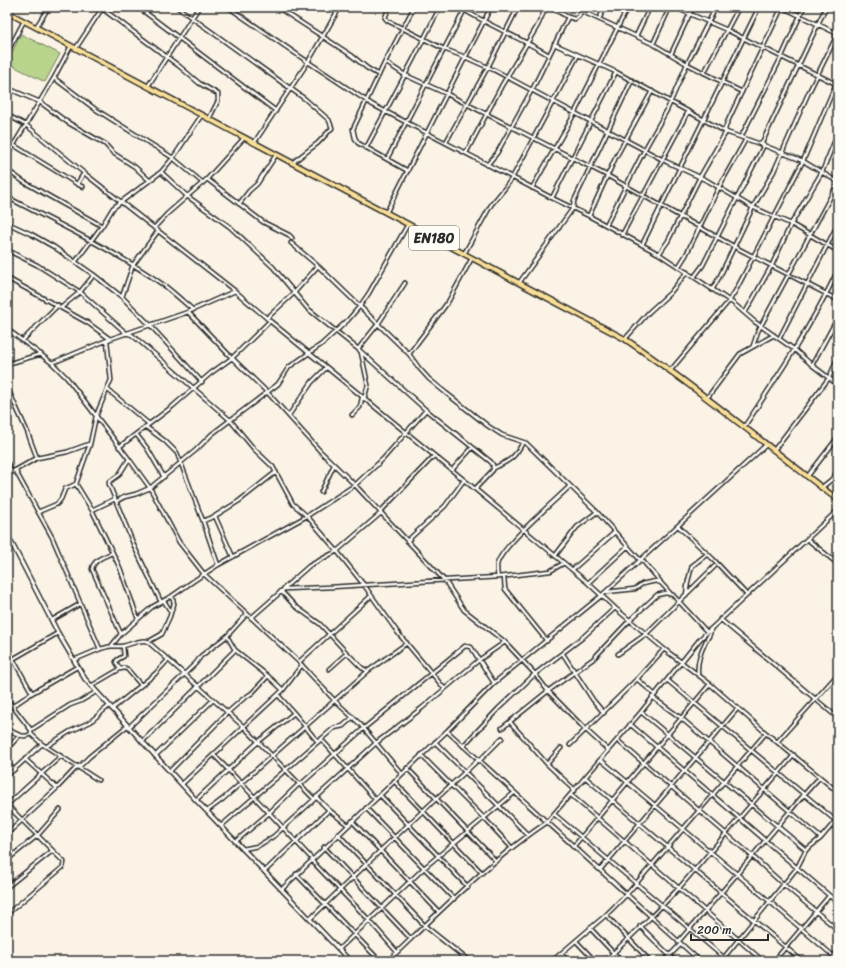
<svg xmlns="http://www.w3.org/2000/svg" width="845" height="968" font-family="Sriracha,sans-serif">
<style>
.green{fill:#b9d48c;stroke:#72805c}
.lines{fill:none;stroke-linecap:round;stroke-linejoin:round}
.minor-casing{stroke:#2b2b2b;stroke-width:5.5}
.tertiary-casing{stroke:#2b2b2b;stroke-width:6}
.primary-casing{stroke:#2b2b2b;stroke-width:7}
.minor{stroke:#fdfcf7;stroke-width:2.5}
.tertiary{stroke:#fdfcf7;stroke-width:3}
.primary{stroke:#fadf96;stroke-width:4}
.labels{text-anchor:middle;stroke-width:4;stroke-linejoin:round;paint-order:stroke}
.shield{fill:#fdfcf7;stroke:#6a6a68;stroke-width:1}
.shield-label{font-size:14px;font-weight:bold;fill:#2b2b2b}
</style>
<rect width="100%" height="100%" fill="#faf3e6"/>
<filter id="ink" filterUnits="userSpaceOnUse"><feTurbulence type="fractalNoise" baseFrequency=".025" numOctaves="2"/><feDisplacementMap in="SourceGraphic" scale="8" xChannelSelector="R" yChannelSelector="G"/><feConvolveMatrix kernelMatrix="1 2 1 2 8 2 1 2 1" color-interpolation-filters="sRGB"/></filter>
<g filter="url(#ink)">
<path class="green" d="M 21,34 L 60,54 L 45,82 L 7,63 Z"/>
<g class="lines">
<g class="minor-casing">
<path id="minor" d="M 100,7 L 179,66 L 199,83 L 218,94 L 218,101 L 209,119
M 138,7 L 276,111
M 177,7 L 305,99 L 329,120 L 332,128 L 318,143 L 292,163
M 228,7 L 308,62 L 373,105 L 552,198 L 589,216 L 659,254 L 733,303 L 755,322 L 795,350 L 812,365 L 838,385
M 277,7 L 351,55 L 367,68 L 379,75
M 330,7 L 337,12
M 389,7 L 385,18 L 388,21 L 444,49 L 465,57 L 494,70 L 667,162 L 708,181 L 750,206 L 791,224 L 838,251
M 459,7 C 488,25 520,38 549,55
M 550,7 L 568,17 L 575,19 L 579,16 L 583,7
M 674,7 L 727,30 L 836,84
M 782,7 L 838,34
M 581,11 L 653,44 L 687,64 L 742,92
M 599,19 L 605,7
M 36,27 L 49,7
M 636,36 L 650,7
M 554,44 L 616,72 L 726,132 L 763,145 L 803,161 L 838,182
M 653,44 L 670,7
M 76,48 L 103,7
M 7,53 L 24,21
M 671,54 L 693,7
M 385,62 L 405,75 L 447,94 L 608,176 L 735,247 L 838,300
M 704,73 L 739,7
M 54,78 L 95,109 L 173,158 L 203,183
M 148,86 L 199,7
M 7,88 L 40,102 L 67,122 L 105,144 L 113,153 L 135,167 L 150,181
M 7,115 L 26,125 L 84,173 L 235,291 L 270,321
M 741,137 L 782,56 L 804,7
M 7,141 L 77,184 L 84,173
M 446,142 L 488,67 L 518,7
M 254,143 L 308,62 L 340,7
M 761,145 L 826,7
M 366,148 L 414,58 L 440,7
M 466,153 L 502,85 L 538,25 L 546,7
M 7,156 L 54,78 L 71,46
M 387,159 L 466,7
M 487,165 L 497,153 L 534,86 L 568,17
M 7,170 L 24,182 L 102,226
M 408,171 L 358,143 L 355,138 L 353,129 L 385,62 L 414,7
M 161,172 L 187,196 L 230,227 L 273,267 L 307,308 L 358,349 L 426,410 L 491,462 L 493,465 L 493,470 L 475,489
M 207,179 L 263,222 L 289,235 L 292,238
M 77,184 L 83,187
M 532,188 L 571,120 L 628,7
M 7,197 C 60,225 116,251 165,286 C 175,294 184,302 193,310
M 552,198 L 616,72
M 239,204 L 249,191 L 257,184 L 276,155
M 386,213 L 491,7
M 589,216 L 615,159 L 652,91
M 7,223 L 31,234 L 54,247 L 94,275 L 122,297 L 150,325 L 202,382
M 606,225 L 646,147 L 667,110 L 687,64 L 716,7
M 154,228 L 167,214 L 207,179 L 244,138
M 622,235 L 688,112
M 291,243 L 318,266 L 378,324 L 358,349
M 642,245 L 759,7
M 7,250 L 37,265 L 80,292 L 126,333 L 132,335 L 144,345 L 230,420 L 254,449 L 273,467 L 293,504 L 307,516 L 337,551 L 364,585 L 398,633 L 444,688
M 464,254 L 491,205 L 505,188 L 512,178 L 578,55
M 659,254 L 668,241 L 700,177 L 726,132 L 725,129 L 727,123 L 782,7
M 76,261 L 102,226 L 113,208 L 161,172 L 173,158 L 201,116
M 679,266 L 686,255 L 719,187 L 746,139
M 694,277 L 703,265 L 764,145
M 7,278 L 88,323 L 110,339
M 405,283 L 378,324 L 409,354 L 419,368 L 429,379 L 446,393 L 488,426 L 502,435 L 526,443 L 597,512 L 640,560
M 519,283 L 573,208 L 574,201 L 632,80
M 712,290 L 720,276 L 753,207 L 774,171 L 808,94 L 838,33
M 122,297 L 133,265 L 158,231
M 62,307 L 80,292 L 94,275
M 188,312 L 232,358 L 270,321 L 475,489 L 588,583 L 615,608 L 664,649 L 710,684 L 766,733 L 838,792
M 745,313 L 772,265 L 791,224 L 822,172 L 838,133
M 267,318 L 294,293 L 318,266
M 7,329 L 52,363 L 67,378 L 129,459 L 150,488 L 179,542 L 204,574 L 299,662 L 335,701 L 360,724 L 402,774
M 625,339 L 649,312 L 670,293 L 687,272
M 779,339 L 838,224
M 23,340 L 58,305
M 753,346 L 758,331 L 838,183
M 361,352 L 368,385 L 364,399
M 409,354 L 448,302 L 472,258
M 52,363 L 110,339 L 188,312 L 235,291
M 7,364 L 41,354
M 812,365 L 838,317
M 670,371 L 729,301 L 736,290 L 803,161 L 838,79
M 7,387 L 27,431 L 37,458
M 108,390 L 149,424
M 707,398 L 740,354 L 774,335
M 289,415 L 312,382 L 326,368
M 352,415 L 360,407 L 362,398
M 146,427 L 165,441 L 177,453 L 203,521 L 218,565
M 744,427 C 778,376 812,325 838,270
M 136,434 L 147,448 L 164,477
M 119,447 L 173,406 L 211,373 L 232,358 L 267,392 L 321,452 L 355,485 L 445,581 L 464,610 L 505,642 L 535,674 L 548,691 L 585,729 L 608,750
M 774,450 L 829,378 L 838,357
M 129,459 L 119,475 L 109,482 L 109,484 L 135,548 L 161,602
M 7,462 L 12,472
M 494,468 C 509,461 515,458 523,442
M 15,470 L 52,537 L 100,649 C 110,646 112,646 122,646 C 131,645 139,639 147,641 L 244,727 L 314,799
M 452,470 L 472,448
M 7,475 L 37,458 L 67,452 L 89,444
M 807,477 L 838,437
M 76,484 L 92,510 L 120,568 L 138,619
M 821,488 L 831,480 L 838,471
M 321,492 L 334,465
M 117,501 L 124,497 L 136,494 L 150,488 L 196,450 L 212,434 L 278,384 L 289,367 L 322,344 L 348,320 L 360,306 L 369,293 L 408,224
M 92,510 L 115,499
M 38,512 L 57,504 L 61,499 L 65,489 L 76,484 L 90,444 L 96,416 L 111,380 L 107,341
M 380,512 L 434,456
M 215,516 L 239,501 L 276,472
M 203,521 L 215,516 L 233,557
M 678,526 L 713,559 L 747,595
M 807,539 L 838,564
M 407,541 L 445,506 L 464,480
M 112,553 C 104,557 94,559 92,569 L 121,634
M 555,556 L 577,527 L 597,512
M 641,559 L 660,581
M 572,570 L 615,532
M 498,577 C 497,574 497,569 497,565 C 500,547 555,501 570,486
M 504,577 L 505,589 L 547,641
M 588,583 L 628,546
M 284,588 L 309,566 L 337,551 L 381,513
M 281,591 L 295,606 L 320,624 L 347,653 L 329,669
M 606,592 L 635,589 L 642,584 L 656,581 L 661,583 L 670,593
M 686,595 L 688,581 L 692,566 L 706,555
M 171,612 L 174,604 L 172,596
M 251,618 L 284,589 L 331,587 L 498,577 L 550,571 L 564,563
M 720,619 L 838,718
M 52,620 L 80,604
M 227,636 L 235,650 L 268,676 L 283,690
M 148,642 L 162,634 L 170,616 L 171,612 L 164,601
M 112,645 L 121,634 L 152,607 L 172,596 L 195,580 L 218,565 L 307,516 L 355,485 L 383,459 L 426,410
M 347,653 L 362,668 L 368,671
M 563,654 L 593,700 L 604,713
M 618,654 L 646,634 L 715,566
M 7,657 L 13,659 L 32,693
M 13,659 L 58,633
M 74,660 L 100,649
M 299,662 L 371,596
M 120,669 L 116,662 L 117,660 L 124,656 L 123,646
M 698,674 C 697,664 700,653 705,643 C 707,638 711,635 711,629
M 637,679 L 654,694
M 667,680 L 836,821
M 91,686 L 120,669 L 125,668 L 127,669 L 141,685
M 278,695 L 294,713
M 652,697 L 681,718 L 821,838
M 7,699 L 31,730 L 31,734 L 42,744 L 98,780
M 13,706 L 32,693 L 77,667
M 112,709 L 155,674 L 168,660
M 641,712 L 806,850
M 510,722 L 547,764 L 575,790
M 630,724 L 838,903
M 129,727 L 196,663 L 201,656 L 227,636 L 247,614
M 502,728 L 548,691 L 593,659 L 630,620 L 657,595 L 666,593 L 673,595 L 707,632
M 7,729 C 15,733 23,739 31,734
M 31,730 L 70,705 L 81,701 L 96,692
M 447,731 L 700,961
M 321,739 L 375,799
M 617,740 L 752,856 L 783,884 L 838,930
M 142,742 L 235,650
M 435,742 L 528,835
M 777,742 L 838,674
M 570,745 L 637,679 L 664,649
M 47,746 L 69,732 L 90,722 L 109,706
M 463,746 L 499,708 L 535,674 L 582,638 L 615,608
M 7,749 L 20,735
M 214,755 C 247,789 280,824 312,859
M 421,755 L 484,818 L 512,848
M 155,756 L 213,700
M 25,759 L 57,788
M 601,760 L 769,901 L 838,960
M 479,761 L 502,738
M 7,762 L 14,770
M 547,764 L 561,748
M 79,767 L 89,757 L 127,726
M 407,768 L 496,861
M 170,771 L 227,713 L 243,699 L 252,693 L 268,676
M 7,776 L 42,744
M 586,778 L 802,961
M 394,781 L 482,873
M 182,784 L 283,690 L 302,665
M 300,785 L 363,729 L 465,646 L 471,647 L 494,683
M 380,795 L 468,887
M 571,795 L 763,961
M 316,797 L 329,810 L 348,825
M 196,800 L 258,742 L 294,713 L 318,742
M 7,805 L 64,862 L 63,867 L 7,914
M 7,805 L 61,756
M 366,808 L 454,899
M 207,811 L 223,799 L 368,671 L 407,643
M 554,814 L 728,961
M 352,821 L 439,912
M 221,826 L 334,728 L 343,726 L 353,717
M 7,834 L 57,788 L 78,766
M 338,834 L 425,926 L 469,961
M 236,841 L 269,813 L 299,784
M 324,847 L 411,939
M 573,847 L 710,684
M 243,849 L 258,846 L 274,836 L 376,743 L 422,708 L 479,660 L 505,642
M 7,860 L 38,835 L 60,810
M 311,860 L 369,920 L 397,952
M 600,870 L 738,708
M 265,871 L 329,810
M 296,874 L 380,961
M 7,887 L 52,851
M 282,889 L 447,731 L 494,683 L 601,596 L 766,445
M 606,915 L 650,961
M 310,919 L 381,850 L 478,760
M 640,926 L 675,961
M 590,928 L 621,961
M 576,941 L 595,961
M 678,942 C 707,909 736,876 764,842 C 783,820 800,798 820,777
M 339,949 L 424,868 L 514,793
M 561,954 L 568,961
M 388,961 C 438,913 488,862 546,823 L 641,712 L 700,639 L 838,510
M 552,961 L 606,915 L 627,894 L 766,733
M 605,961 L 651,917 L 679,888 L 794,755
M 664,961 L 681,944
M 721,961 L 797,868 L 806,850 L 821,838 L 838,818
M 774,961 L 829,896
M 829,961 L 838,951"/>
</g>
<g class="tertiary-casing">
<path id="tertiary" d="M 7,534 L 58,633 L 85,679 L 196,800 L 350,961"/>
</g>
<g class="primary-casing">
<path id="primary" d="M 7,12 L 625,339 C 699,389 767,446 838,500"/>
</g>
<use href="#minor" class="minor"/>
<use href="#tertiary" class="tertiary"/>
<use href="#primary" class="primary"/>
</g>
</g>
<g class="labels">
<rect class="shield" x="409" y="226" width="50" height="24" rx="3"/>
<g class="shield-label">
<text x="434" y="243">EN180</text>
</g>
</g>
<rect width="845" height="968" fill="none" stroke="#fdfcf7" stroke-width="24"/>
<rect x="12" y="12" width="821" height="944" fill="none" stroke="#2b2b2b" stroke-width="1.5" filter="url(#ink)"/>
<path d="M691 934v6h77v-6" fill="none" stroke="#2b2b2b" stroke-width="2"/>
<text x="697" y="934" font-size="12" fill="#2b2b2b" stroke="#fdfcf7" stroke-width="3" paint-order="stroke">200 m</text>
</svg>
